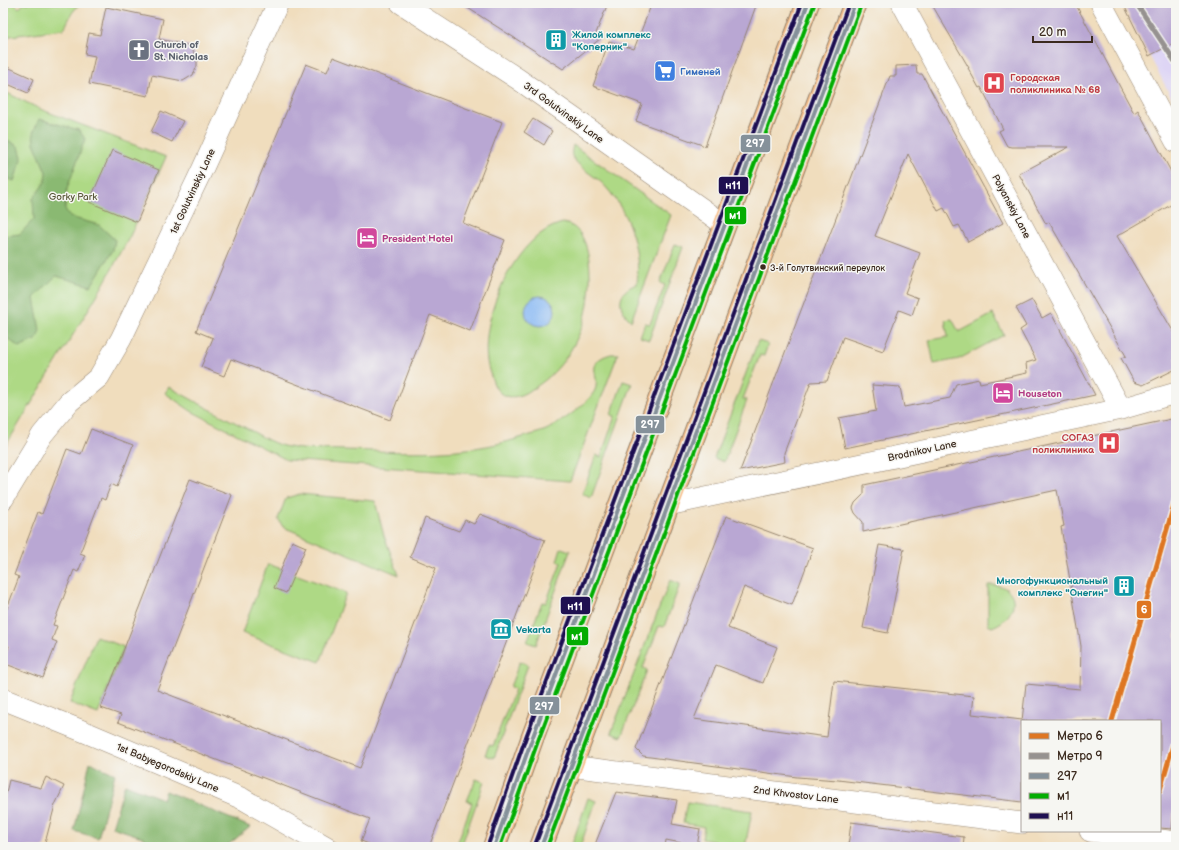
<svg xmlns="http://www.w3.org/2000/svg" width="1179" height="850" font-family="'Balsamiq Sans',sans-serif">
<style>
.built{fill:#ded5f5}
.green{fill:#aed985;stroke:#748252}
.forest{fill:#8ab972;stroke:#627248}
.water{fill:#87b8f4;stroke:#617189}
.building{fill:#b9a7d3}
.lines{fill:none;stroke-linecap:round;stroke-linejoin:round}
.minor-casing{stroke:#96846e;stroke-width:22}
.primary-casing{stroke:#96846e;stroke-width:24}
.minor{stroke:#fff;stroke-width:21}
.primary{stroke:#f7bd88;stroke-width:22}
.bus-1-casing{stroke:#f6f6f2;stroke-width:7}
.bus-2-casing{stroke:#f6f6f2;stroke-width:7}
.bus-3-casing{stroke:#f6f6f2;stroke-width:7}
.bus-1{stroke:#85919a;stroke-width:4}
.bus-2{stroke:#04ad02;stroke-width:4}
.bus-3{stroke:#1f1051;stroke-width:4}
.metro-1-casing{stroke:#f6f6f2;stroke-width:8}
.metro-2-casing{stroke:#f6f6f2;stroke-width:8}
.metro-1{stroke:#de7622;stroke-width:5}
.metro-2{stroke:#969290;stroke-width:5}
.bus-dot{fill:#3b2a1e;stroke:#f6f6f2;stroke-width:1.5}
.labels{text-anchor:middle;stroke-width:3;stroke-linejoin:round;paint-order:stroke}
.bus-label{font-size:9px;fill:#3b2a1e;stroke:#f6f6f2;text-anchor:start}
.culture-label{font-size:10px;font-weight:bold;fill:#0d838f;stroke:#f6f6f2;text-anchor:start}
.worship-label{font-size:10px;font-weight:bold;fill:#5b616d;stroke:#f6f6f2;text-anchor:start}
.shop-label{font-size:10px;font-weight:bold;fill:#366cbe;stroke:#f6f6f2;text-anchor:start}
.health-label{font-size:10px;font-weight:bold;fill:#be3a42;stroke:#f6f6f2;text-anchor:start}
.street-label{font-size:10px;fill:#3b2a1e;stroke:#f6f6f2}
.park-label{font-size:10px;fill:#585638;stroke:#f6f6f2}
.hotel-label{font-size:10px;font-weight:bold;fill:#b23c85;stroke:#f6f6f2;text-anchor:start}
.line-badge{stroke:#f6f6f2;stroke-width:1.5}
.badge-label{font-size:11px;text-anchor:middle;font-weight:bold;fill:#fff}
</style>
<rect width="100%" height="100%" fill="#f6f6f2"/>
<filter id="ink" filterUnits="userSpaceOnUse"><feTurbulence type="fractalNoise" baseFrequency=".025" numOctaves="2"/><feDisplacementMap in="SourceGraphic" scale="8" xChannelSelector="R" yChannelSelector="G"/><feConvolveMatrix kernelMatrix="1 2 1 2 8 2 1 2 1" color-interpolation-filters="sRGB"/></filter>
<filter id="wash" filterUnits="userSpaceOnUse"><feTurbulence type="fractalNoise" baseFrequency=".012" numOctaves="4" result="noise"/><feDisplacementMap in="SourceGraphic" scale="16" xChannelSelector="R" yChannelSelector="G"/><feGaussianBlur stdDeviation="0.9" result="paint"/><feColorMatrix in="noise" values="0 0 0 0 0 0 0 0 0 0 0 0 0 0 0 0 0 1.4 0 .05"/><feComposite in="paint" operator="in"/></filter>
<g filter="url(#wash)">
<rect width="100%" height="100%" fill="#f0ddbd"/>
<path class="built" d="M 1123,3 L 1176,3 L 1176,106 L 1137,32 Z"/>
<path class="green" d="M 3,3 L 14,3 L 19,8 L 25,3 L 80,3 L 72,13 L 64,29 L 3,37 Z
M 3,91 L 40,109 L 166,157 L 130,236 L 102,287 L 3,450 Z
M 573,145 L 671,215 L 631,321 C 616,307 617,291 637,284 C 641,249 628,209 602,183 C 593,175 581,169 574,159 C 570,155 572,150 573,145 Z
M 563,223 C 599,227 592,303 582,327 C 571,355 554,378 527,392 C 518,397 508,400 499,392 C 495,388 493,382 491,376 C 472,331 513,234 563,223 Z
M 675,244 L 683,247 L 649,340 L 640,337 L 645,323 L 650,324 L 665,285 L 660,283 Z
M 993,314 L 1004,335 L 959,359 L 934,364 L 929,340 L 948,337 L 945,320 L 952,319 L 959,332 Z
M 758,341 L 768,344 L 764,356 L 760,355 L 743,399 L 747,400 L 724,462 L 714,458 Z
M 611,354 L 618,354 L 570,481 L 287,460 L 191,411 L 165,393 L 169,387 C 196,402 222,416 250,430 C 261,436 275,445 288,447 C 306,451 328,449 346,450 C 407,452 464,456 523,437 C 530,435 539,433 546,430 C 559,424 589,403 595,390 C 601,376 583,362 611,354 Z
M 623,381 L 632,384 L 591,498 L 582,494 L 596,455 L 601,457 L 615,416 L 611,415 Z
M 300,494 L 375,501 L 384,536 L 399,575 L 283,527 L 278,519 L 286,498 Z
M 561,548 L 570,551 L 536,645 L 527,642 L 542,602 L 546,603 L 561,563 L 557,561 Z
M 268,564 L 346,593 L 320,662 L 242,633 Z
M 670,580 L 680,584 L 664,627 L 659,626 L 643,668 L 647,670 L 621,737 L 611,733 Z
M 988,585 C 1022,583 1020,617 992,627 L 988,625 Z
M 96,636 L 124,647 L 98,714 L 70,703 Z
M 520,661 L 528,665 L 494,758 L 485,755 L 489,745 L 493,746 L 515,689 L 510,687 Z
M 476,779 L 484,782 L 461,847 L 456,847 L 472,803 L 467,801 Z
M 588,798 L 596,801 L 580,847 L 571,847 Z
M 687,802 L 752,811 L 745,847 L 728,847 L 728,844 L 702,839 L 704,827 L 683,823 Z"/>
<path class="forest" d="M 39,119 L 79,130 L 85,139 L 67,189 L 65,209 L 70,217 L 99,225 L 115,240 L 113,250 L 91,286 L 56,276 L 34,298 L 40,330 L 37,339 L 19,347 L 3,335 L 3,236 L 20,234 L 34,219 L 33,199 L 45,182 L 46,172 L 34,143 L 33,133 Z
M 3,137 L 19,147 L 22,157 L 14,181 L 3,176 Z
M 90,762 L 115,774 L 98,838 L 74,831 Z
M 125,784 L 163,799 L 166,791 L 250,827 L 228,845 L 222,847 L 159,847 L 142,837 L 112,827 Z"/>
<path class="water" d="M525 311a15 15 0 1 1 30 0a15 15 0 1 1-30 0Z"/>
<g id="blocks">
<path class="building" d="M 460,3 L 608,3 L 595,36 L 601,38 L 563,69 Z
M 652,3 L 757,3 L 705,146 L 636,121 L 642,104 L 593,86 L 609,41 L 634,49 Z
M 931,3 L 1075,3 L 1134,113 L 1138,110 L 1176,181 L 1176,202 L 1117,236 L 1176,336 L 1176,369 L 1143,385 L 1134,382 L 1121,358 L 1126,356 L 1049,222 L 1046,224 L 1019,174 L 1069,147 L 1011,147 L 1007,146 L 999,131 L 1003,129 L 981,87 L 979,88 L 968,68 L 969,68 Z
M 1123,3 L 1176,3 L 1176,42 L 1149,56 Z
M 106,7 L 163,19 L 159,39 L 190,46 L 197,58 L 197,66 L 193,75 L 183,81 L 152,75 L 148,96 L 89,84 L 95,56 L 85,54 L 89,33 L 100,35 Z
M 333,57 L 502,122 L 463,223 L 505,240 L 470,331 L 430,315 L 390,420 L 231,359 L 224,376 L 201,367 L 213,338 L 196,331 L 306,64 L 327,72 Z
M 3,65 L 34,79 L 28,93 L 3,82 Z
M 916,65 L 917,74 L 922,74 L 1003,223 L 968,242 L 959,225 L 954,227 L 944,208 L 938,211 L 908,154 L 875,236 L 920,253 L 905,293 L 918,298 L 912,315 L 899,310 L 883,351 L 843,337 L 827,381 L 811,382 L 784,453 L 785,462 L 740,471 L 890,76 L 896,76 L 896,66 Z
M 161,111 L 183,121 L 172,142 L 151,132 Z
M 533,119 L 552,131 L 544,145 L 524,132 Z
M 112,150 L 159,170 L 137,222 L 89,202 Z
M 1032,300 L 1042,318 L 1051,313 L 1095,395 L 845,448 L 839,418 L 876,411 L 872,385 L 900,387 L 904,407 L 950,398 L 956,384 L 979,379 L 980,383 L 1027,373 L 1026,363 L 1036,360 L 1020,330 L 1026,326 L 1016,308 Z
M 1176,418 L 1176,790 L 1172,829 L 1160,828 L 1160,721 L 1022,721 L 1026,684 L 1080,689 L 1081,646 L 1061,527 L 1064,526 L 1057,490 L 863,532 L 863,522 L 855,513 L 853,508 L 855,503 L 864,494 L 864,485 Z
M 91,429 L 133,445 L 117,487 L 111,484 L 105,500 L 101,498 L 80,553 L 85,555 L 78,572 L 74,570 L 53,625 L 57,626 L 52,640 L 57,642 L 43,678 L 3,663 L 9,646 L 3,644 L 3,619 L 19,577 L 14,575 L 38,512 L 42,514 L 67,449 L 81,454 Z
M 190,479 L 232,495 L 157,690 L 360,768 L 436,568 L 410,557 L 425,518 L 459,531 L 465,520 L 474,524 L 480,514 L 545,540 L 429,847 L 377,847 L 361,841 L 370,819 L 118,722 L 121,715 L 101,708 Z
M 726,516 L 813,548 L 792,605 L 744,587 L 728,628 L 777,647 L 763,683 L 716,665 L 694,719 L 827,737 L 834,681 L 974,696 L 972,714 L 1022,720 L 1022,802 L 838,780 L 797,777 L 643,756 L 636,749 Z
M 292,541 L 306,547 L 286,593 L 274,588 Z
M 879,545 L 904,549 L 888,633 L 863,628 Z
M 46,777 L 64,786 L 55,805 L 44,847 L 3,847 L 3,806 L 9,780 L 41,788 Z
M 616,792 L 677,800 L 672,824 L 700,829 L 697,846 L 666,840 L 665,847 L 594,847 Z
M 851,822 L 964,837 L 963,847 L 848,847 Z"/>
</g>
</g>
<g filter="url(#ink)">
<use href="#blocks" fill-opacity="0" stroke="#96846e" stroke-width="1"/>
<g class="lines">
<g class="minor-casing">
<path id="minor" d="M 401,3 L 518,79 L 725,225
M 902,3 L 1121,409
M 1101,3 L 1176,142
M 3,499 L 42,435 L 69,402 L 99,377 L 121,339 L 203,168 L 278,3
M 668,505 L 1121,409 L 1176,393
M 3,699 L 85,732 L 243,799 L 327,847
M 570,766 L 1022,823
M 1090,831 L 1176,842"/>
</g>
<g class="primary-casing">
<path id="primary" d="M 494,847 L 532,739 L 808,3
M 541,847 L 855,3"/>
</g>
<use href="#minor" class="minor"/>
<use href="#primary" class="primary"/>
<g class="bus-1-casing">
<path id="bus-1" d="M 494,847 L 532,739 L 808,3
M 541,847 L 855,3"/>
</g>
<g class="bus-2-casing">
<path id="bus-2" d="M 500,847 L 538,741 L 814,5
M 547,847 L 861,5"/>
</g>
<g class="bus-3-casing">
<path id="bus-3" d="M 488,845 L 526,737 L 802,3
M 535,845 L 849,3"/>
</g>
<use href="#bus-1" class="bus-1"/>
<use href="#bus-2" class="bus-2"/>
<use href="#bus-3" class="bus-3"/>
<g class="metro-1-casing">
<path id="metro-1" d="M 1112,721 L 1176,498
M 1160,790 L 1176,735"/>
</g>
<g class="metro-2-casing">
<path id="metro-2" d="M 1136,3 L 1176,63"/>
</g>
<use href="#metro-1" class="metro-1"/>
<use href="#metro-2" class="metro-2"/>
</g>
</g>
<defs>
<g id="building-square" transform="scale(1.15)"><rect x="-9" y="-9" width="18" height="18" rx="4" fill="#0f9aa8" stroke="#f6f6f2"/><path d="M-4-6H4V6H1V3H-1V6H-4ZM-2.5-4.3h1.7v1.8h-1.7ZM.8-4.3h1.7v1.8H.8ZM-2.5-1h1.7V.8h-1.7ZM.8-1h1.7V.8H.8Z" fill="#fff"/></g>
<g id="church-square" transform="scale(1.15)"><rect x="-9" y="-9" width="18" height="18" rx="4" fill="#6b7280" stroke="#f6f6f2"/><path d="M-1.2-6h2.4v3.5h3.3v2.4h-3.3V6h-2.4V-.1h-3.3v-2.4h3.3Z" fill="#fff"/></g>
<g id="supermarket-square" transform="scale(1.15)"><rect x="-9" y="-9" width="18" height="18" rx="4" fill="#3f7fe0" stroke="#f6f6f2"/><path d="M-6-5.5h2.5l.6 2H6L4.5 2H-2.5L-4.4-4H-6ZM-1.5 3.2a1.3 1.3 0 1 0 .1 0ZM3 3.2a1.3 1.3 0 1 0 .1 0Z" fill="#fff"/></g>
<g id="hospital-square" transform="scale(1.15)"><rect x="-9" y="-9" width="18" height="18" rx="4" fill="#e0444e" stroke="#f6f6f2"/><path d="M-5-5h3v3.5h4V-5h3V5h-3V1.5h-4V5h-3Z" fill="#fff"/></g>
<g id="hotel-square" transform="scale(1.15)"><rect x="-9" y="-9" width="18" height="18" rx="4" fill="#d1479c" stroke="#f6f6f2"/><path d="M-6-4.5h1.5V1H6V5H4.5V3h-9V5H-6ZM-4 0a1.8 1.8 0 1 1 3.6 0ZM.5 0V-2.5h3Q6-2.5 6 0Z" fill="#fff"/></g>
<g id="museum-square" transform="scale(1.15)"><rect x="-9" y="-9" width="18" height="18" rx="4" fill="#0f9aa8" stroke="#f6f6f2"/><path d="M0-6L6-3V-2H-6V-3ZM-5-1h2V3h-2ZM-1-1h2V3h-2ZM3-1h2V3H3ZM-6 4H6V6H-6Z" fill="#fff"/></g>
</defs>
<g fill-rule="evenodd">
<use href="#building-square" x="556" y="40"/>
<use href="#church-square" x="139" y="50"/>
<use href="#supermarket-square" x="665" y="71"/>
<use href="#hospital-square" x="994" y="83"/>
<use href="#hotel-square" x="367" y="238"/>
<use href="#hotel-square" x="1003" y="393"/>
<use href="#hospital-square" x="1109" y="443"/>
<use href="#building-square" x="1124" y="586"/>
<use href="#museum-square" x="501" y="629"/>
</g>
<circle class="bus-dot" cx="763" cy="267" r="3.5"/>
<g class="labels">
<g class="bus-label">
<text x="770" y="271">3-й Голутвинский переулок</text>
</g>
<g class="culture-label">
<text x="572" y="38">Жилой комплекс<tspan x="572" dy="12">"Коперник"</tspan></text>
<text x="1108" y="584" text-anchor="end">Многофункциональный<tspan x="1108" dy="12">комплекс "Онегин"</tspan></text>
<text x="516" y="633">Vekarta</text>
</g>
<g class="worship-label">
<text x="154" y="48">Church of<tspan x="154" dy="12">St. Nicholas</tspan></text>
</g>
<g class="shop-label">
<text x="680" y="75">Гименей</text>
</g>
<g class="health-label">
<text x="1010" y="81">Городская<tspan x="1010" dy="12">поликлиника № 68</tspan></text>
<text x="1094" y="441" text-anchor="end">СОГАЗ<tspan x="1094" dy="12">поликлиника</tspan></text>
</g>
<g class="street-label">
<text transform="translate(564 112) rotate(36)" y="4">3rd Golutvinskiy Lane</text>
<text transform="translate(192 191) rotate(-65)" y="4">1st Golutvinskiy Lane</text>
<text transform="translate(1012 206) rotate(62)" y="4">Polyanskiy Lane</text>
<text transform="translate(922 450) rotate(-12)" y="4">Brodnikov Lane</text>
<text transform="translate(168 767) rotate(23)" y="4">1st Babyegorodskiy Lane</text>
<text transform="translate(796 794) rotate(7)" y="4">2nd Khvostov Lane</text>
</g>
<g class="park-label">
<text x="73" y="200">Gorky Park</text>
</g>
<g class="hotel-label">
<text x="382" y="242">President Hotel</text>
<text x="1018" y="397">Houseton</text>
</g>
</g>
<g class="line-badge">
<rect x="740" y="134" width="31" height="19" rx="4" fill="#85919a"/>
<rect x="718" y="176" width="31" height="19" rx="4" fill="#1f1051"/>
<rect x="724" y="206" width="23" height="19" rx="4" fill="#04ad02"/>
<rect x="635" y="415" width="30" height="19" rx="4" fill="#85919a"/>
<rect x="560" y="596" width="31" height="19" rx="4" fill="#1f1051"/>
<rect x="1136" y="600" width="16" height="19" rx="4" fill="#de7622"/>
<rect x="566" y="626" width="23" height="20" rx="4" fill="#04ad02"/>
<rect x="529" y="696" width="31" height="19" rx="4" fill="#85919a"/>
</g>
<g class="badge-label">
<text x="755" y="147">297</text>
<text x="733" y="189">н11</text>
<text x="735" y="219">м1</text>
<text x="650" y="428">297</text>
<text x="575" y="610">н11</text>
<text x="1144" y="613">6</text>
<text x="577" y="640">м1</text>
<text x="544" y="710">297</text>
</g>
<rect width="1179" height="850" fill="none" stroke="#f6f6f2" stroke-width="16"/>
<rect x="1021" y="720" width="140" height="112" fill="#f6f6f2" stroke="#aba49d"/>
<rect x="1029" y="733" width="20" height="6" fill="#de7622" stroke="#aba49d"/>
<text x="1057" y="740" font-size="12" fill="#3b2a1e">Метро 6</text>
<rect x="1029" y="753" width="20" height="6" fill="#969290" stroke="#aba49d"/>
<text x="1057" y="760" font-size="12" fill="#3b2a1e">Метро 9</text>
<rect x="1029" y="773" width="20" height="6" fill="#85919a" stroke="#aba49d"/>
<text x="1057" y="780" font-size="12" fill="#3b2a1e">297</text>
<rect x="1029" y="793" width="20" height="6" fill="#04ad02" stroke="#aba49d"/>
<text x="1057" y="800" font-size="12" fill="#3b2a1e">м1</text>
<rect x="1029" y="813" width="20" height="6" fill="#1f1051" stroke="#aba49d"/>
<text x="1057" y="820" font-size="12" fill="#3b2a1e">н11</text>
<path d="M1033 36v6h59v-6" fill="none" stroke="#3b2a1e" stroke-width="2"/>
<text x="1039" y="36" font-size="12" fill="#3b2a1e" stroke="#f6f6f2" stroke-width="3" paint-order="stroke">20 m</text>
</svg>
